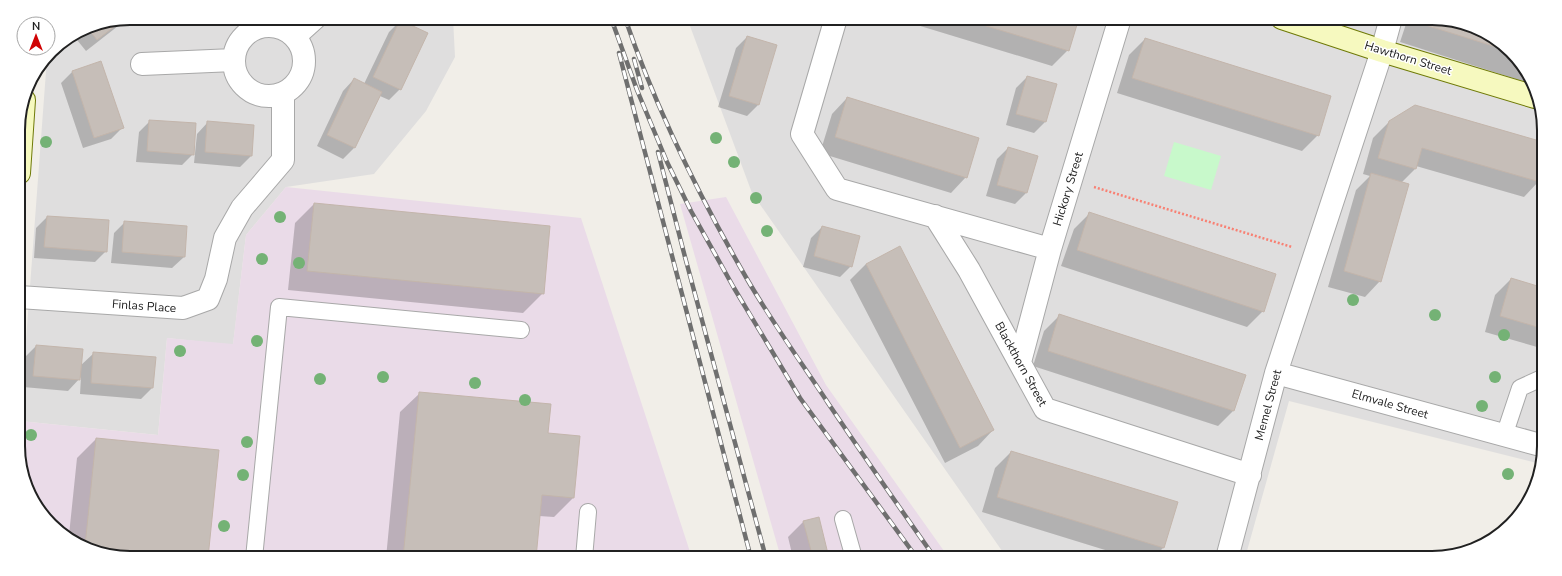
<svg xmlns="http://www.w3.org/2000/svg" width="1562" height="576" font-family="'Nunito Sans',sans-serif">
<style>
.residential{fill:#dfdede}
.industrial{fill:#eadbe8}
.park{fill:#c8f9cb}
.shadow{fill:#0003}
.building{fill:#c6beb8;stroke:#c3b5ab}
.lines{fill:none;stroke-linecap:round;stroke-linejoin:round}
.lane-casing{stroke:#a8a8a8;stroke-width:18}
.street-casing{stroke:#a8a8a8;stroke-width:24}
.secondary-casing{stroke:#6f7a07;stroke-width:24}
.path{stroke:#f88073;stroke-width:2.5;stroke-dasharray:2 2;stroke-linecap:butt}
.lane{stroke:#fff;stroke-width:16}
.street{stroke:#fff;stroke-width:22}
.secondary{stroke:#f6f9bf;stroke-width:22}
.rail-casing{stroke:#6f6f6f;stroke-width:4.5}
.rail{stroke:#fff;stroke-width:3;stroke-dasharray:9;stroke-linecap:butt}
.tree{fill:#74b275}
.labels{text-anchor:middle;stroke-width:3;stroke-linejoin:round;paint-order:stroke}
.street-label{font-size:12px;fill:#212121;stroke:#fff}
.rim{fill:none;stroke:#212121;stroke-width:2}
</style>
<rect width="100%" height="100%" fill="#f1eee8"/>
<path class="residential" d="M 130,18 L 453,18 L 455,57 L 426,111 L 374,174 L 286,187 L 246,235 L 233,345 L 167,338 L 158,435 L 20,421 L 47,58 L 56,46 L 87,26 Z
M 687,18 L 1432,18 L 1468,24 L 1516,56 L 1543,115 L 1544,446 L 1541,464 L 1289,401 L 1245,558 L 1007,558 L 752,193 Z"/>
<path class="industrial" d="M 286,187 L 581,218 L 692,558 L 130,558 L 94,552 L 46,520 L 20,467 L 20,421 L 158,435 L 167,338 L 233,344 L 246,235 Z
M 726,197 L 826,385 L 949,558 L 781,558 L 680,204 Z"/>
<path class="park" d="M 1174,142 L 1221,156 L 1211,190 L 1164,176 Z"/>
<path class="shadow" d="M 894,18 L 1078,18 L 1068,50 L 1052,66 Z
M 1408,18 L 1432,18 L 1468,24 L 1516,56 L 1528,83 L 1400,42 Z
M 127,19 L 86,51 L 73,35 L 87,26 Z
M 400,21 L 400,89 L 389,100 L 380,96 L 354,148 L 343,159 L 317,146 L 343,91 L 354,79 L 364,84 L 389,32 Z
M 747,37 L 776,46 L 758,105 L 747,116 L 718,107 L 736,48 Z
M 1145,39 L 1318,135 L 1302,151 L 1117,93 L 1129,55 Z
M 101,63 L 122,128 L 111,139 L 83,148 L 61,83 L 72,72 Z
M 1027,77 L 1045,122 L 1034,133 L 1006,125 L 1016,88 Z
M 847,98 L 966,177 L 951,193 L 820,153 L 832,114 Z
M 1415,106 L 1543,143 L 1543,168 L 1539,181 L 1524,197 L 1416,166 L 1415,169 L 1401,183 L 1380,281 L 1365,297 L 1328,287 L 1356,190 L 1370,176 L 1363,174 L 1373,138 L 1389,122 Z
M 150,121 L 193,154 L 182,165 L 136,162 L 139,132 Z
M 208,122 L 251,156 L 240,167 L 194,163 L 197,134 Z
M 1008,148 L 1037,157 L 1026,193 L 1015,204 L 986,196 L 997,159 Z
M 314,204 L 543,293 L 523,313 L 288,290 L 295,223 Z
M 1090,213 L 1263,311 L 1247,327 L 1061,266 L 1074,229 Z
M 47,217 L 106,251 L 95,262 L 34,258 L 36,228 Z
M 125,222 L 184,257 L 172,268 L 111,263 L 114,233 Z
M 822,227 L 851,266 L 840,277 L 803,267 L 811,238 Z
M 866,264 L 993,430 L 978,446 L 945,463 L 850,280 Z
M 1511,279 L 1544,289 L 1544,349 L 1485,332 L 1495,295 Z
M 1060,315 L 1233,411 L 1218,426 L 1033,366 L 1044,331 Z
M 36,346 L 80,366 L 94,353 L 152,388 L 141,399 L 80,394 L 81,377 L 68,391 L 23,387 L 25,357 Z
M 420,393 L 547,434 L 579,437 L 573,498 L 554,517 L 539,516 L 535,558 L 386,558 L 400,412 Z
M 96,439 L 130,558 L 94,552 L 69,535 L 77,458 Z
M 1011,452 L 1164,547 L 1153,558 L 1131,558 L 982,512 L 995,468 Z
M 803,522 L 828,558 L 793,558 L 788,537 Z"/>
<path class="building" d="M 960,18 L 1079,18 L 1069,51 Z
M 1421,18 L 1432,18 L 1468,24 L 1509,51 L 1419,23 Z
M 124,19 L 97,40 L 87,27 L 87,26 Z
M 400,20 L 428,33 L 401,90 L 373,77 Z
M 747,36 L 777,45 L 759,105 L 729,96 Z
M 1145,38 L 1331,96 L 1319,136 L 1132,78 Z
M 101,61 L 124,128 L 94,138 L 72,71 Z
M 1027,76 L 1057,84 L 1046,122 L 1016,114 Z
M 354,78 L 382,92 L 355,148 L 327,135 Z
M 847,97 L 979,138 L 967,178 L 835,137 Z
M 1415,105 L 1543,142 L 1543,171 L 1540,182 L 1422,148 L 1416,169 L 1378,158 L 1389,121 Z
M 149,120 L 196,123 L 194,155 L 147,151 Z
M 207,121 L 254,125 L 252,156 L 205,152 Z
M 1008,147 L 1038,156 L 1027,193 L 997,185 Z
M 1371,173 L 1409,184 L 1381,282 L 1344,271 Z
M 314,203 L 550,226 L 544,294 L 307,271 Z
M 1089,212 L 1276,274 L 1264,312 L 1077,250 Z
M 47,216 L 109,220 L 107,252 L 44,247 Z
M 124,221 L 187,226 L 185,257 L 122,252 Z
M 822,226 L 860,236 L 852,267 L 814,256 Z
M 900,246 L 994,430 L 960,448 L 866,264 Z
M 1511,278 L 1544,288 L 1544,329 L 1500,316 Z
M 1059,314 L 1246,375 L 1234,411 L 1048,351 Z
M 36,345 L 83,349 L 80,380 L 33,376 Z
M 93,352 L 156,357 L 153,388 L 91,383 Z
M 419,392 L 551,404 L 548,433 L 580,436 L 574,498 L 542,495 L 536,558 L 403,558 Z
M 96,438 L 219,450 L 208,558 L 130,558 L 94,552 L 85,546 Z
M 1011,451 L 1178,502 L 1164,548 L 997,497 Z
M 819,517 L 829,558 L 813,558 L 803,521 Z"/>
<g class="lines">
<g class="lane-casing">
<path id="lane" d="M 1504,436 L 1520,388 L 1544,377
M 843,519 L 854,558
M 254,558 L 279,307 L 521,330
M 584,558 L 588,512"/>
</g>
<g class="street-casing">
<path id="street" d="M 836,18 L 802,134 L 837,189 L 1050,249
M234 61a35 35 0 1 1 70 0a35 35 0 1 1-70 0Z
M 295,36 L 315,18
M 142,64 L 234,60
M 935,216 L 969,270 L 1045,409 L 1250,475
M 19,297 L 183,308 L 208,299 L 216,279 L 225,238 L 242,208 L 283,160 L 283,94
M 1020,362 L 1050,249 L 1120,18
M 1276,373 L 1544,446
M 1227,558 L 1276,373 L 1382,51 L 1391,18"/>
</g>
<g class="secondary-casing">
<path id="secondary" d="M 1282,18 L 1382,51 L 1535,97
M 19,173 L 24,100"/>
</g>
<path class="path" d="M 1094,187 L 1292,247"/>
<use href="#lane" class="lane"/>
<use href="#street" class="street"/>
<use href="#secondary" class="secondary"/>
<g class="rail-casing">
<path id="rail" d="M 611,18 L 637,90 L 667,162 L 691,211 L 734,288 L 800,398 L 917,558
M 625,18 C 656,109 699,196 747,279 C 772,322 801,362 828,403 C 863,455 899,507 935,558
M 619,53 L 751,558
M 634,59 L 642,88
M 658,152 L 685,257 L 766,558"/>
</g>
<use href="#rail" class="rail"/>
</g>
<g class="tree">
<circle cx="716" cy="138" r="6"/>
<circle cx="46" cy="142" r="6"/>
<circle cx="734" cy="162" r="6"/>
<circle cx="756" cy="198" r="6"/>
<circle cx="280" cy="217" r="6"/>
<circle cx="767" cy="231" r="6"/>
<circle cx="262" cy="259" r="6"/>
<circle cx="299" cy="263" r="6"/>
<circle cx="1353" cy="300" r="6"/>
<circle cx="1435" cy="315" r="6"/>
<circle cx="1504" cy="335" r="6"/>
<circle cx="257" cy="341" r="6"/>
<circle cx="180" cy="351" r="6"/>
<circle cx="383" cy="377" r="6"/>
<circle cx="1495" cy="377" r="6"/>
<circle cx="320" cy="379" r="6"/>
<circle cx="475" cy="383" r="6"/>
<circle cx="525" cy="400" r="6"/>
<circle cx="1482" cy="406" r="6"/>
<circle cx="31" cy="435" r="6"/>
<circle cx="247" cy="442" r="6"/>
<circle cx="1508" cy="474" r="6"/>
<circle cx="243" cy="475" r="6"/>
<circle cx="224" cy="526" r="6"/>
</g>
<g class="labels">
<g class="street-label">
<text transform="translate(1408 58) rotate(17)" y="4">Hawthorn Street</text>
<text transform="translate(1068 189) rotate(-73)" y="4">Hickory Street</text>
<text transform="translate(144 306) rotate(4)" y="4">Finlas Place</text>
<text transform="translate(1021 364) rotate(61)" y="4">Blackthorn Street</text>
<text transform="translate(1390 404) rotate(16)" y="4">Elmvale Street</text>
<text transform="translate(1268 405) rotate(-75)" y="4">Memel Street</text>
</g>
</g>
<path d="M0 0H1562V576H0ZM130 25H1432A105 105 0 0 1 1537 130V446A105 105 0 0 1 1432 551H130A105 105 0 0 1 25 446V130A105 105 0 0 1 130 25Z" fill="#fff" fill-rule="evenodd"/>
<path class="rim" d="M130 25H1432A105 105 0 0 1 1537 130V446A105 105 0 0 1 1432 551H130A105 105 0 0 1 25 446V130A105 105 0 0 1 130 25Z"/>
<g transform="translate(36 36)"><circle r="19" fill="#ffffff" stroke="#a6a6a6"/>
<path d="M0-3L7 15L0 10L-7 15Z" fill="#d00304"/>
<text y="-6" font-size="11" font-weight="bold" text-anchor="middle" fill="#212121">N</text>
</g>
</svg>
